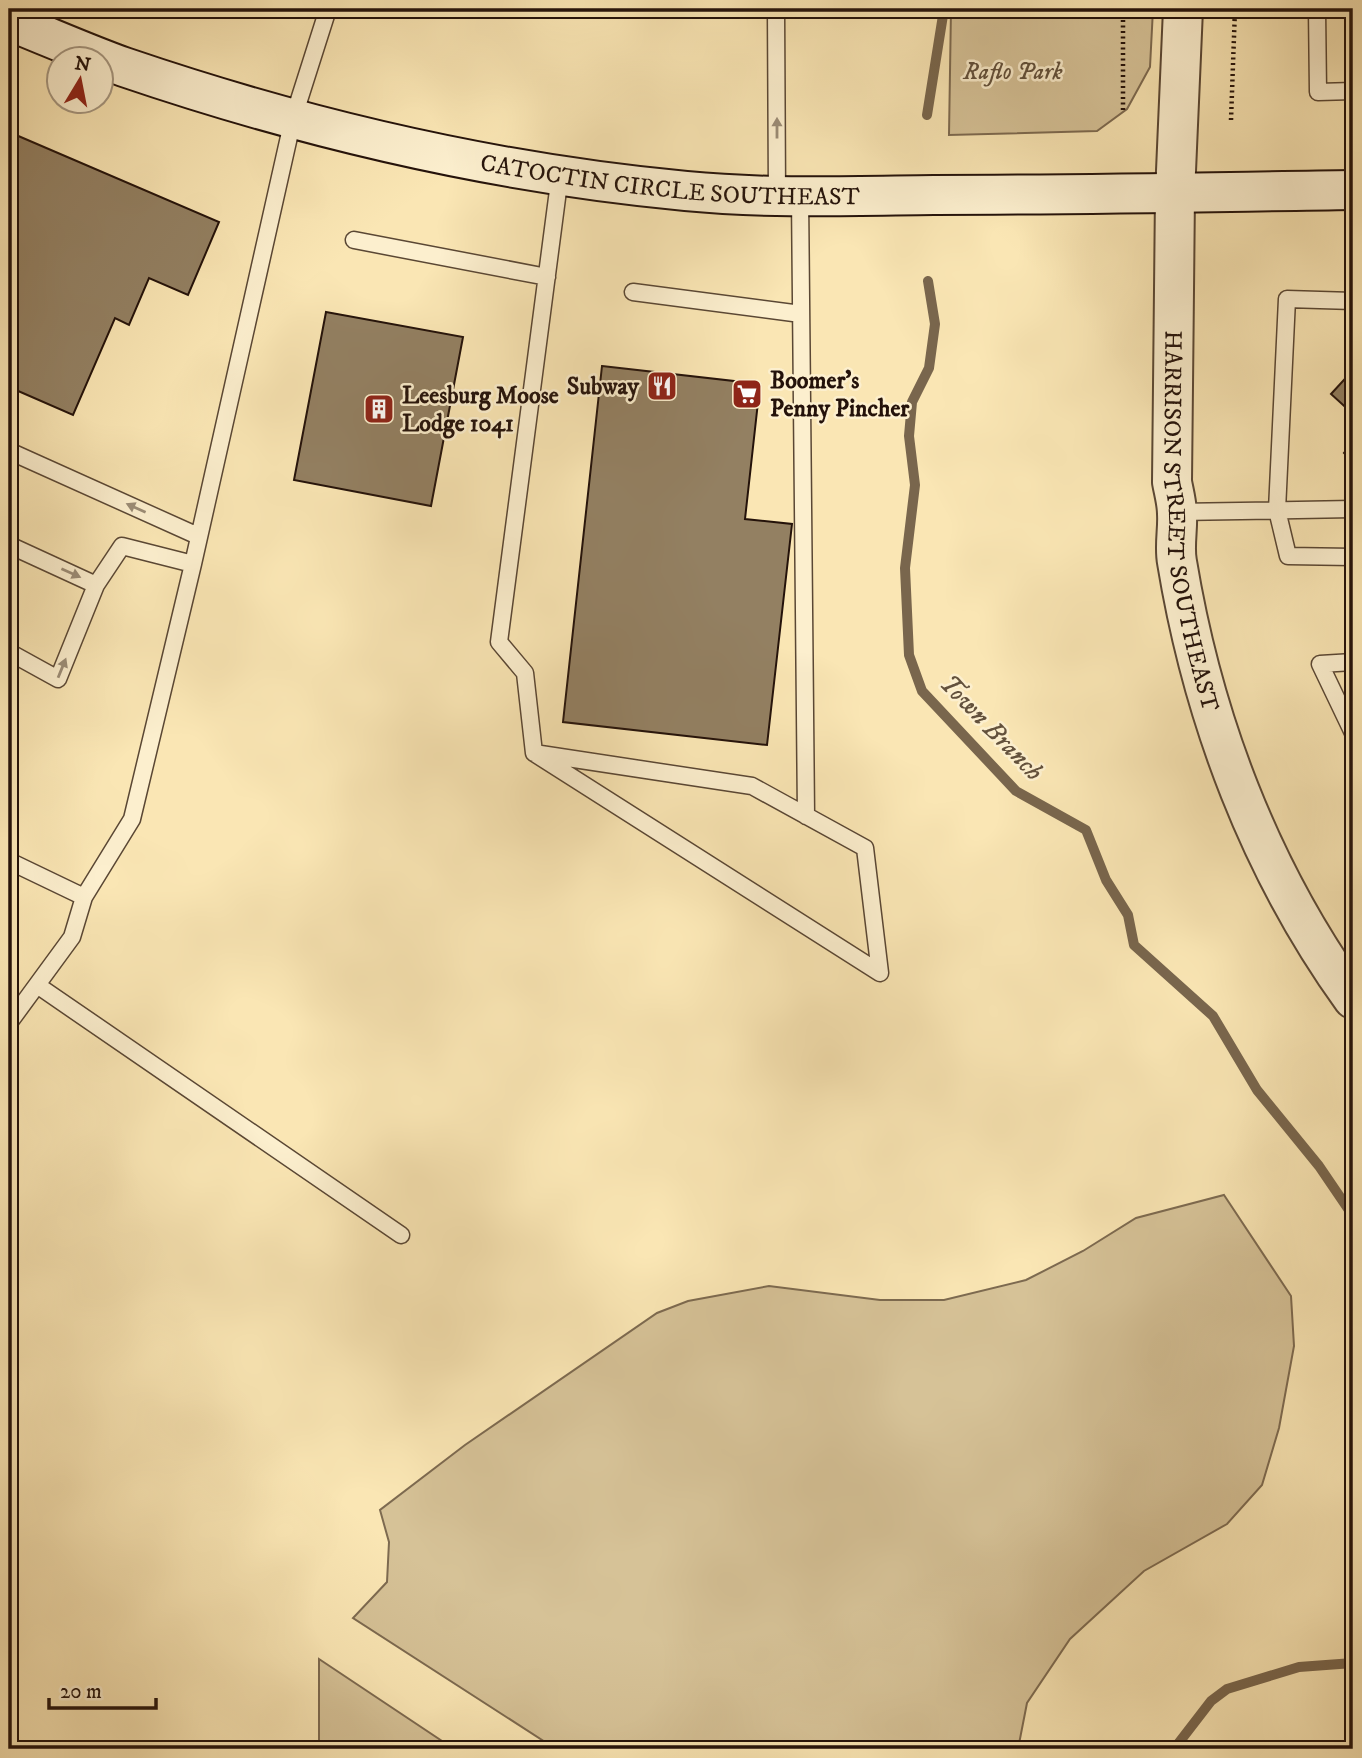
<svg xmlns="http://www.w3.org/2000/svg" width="1362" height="1758" font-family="'IM FELL DW Pica',serif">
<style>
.green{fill:#d6c297;stroke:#7d6a50;stroke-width:2}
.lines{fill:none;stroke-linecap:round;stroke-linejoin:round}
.stream{stroke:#79664d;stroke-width:10}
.building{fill:#938062;stroke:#24120a;stroke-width:2}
.service-casing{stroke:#5a4734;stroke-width:19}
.tertiary-casing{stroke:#5a4734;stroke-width:42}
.secondary-casing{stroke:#24120a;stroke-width:42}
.path{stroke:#24120a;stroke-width:4.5;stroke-dasharray:2 3.5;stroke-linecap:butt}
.service{stroke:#fcefce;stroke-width:16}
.tertiary{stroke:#fcefce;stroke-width:38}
.secondary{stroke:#fcefce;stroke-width:38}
.oneway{fill:#9b8c76}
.labels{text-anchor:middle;stroke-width:5;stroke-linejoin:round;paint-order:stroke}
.park-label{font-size:24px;font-style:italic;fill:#62503b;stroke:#fcefce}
.street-label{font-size:24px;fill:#24120a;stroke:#fcefce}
.poi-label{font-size:24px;font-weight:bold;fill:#24120a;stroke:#fcefce;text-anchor:start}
.water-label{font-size:26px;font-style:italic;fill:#63513c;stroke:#fcefce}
</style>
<rect width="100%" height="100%" fill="#fae6b4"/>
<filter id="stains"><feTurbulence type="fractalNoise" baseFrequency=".00286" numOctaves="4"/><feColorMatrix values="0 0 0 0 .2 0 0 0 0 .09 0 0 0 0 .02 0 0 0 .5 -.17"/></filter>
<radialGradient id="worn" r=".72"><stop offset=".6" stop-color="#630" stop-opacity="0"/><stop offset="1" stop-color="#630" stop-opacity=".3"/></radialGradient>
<path class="green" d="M 951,9 L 1153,9 L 1150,67 L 1127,109 L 1097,131 L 949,135 Z
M 1224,1195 L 1291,1296 L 1294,1346 L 1279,1428 L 1262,1485 L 1227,1524 L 1144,1571 L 1070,1639 L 1027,1703 L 1018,1749 L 556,1749 L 353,1618 L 387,1582 L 389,1542 L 380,1510 L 465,1445 L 657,1313 L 688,1301 L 769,1286 L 880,1300 L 944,1300 L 1026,1280 L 1083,1251 L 1136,1218 Z
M 319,1659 L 454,1749 L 319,1749 Z"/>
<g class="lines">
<path class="stream" d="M 927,115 L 944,9
M 928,281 L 935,324 L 929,368 L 912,402 L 909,436 L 915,485 L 905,568 L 909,655 L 922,691 L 1016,791 L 1086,830 L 1106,880 L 1128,915 L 1134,945 L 1213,1016 L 1257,1090 L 1319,1166 L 1353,1216
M 1174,1749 L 1211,1701 L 1227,1689 L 1299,1667 L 1353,1663"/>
</g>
<path class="building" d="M 508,9 L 586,9 L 508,15 Z
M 9,132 L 219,222 L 188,295 L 149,278 L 129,325 L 115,318 L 73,415 L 9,387 Z
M 326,312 L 463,337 L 431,506 L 294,480 Z
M 602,366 L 760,384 L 745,519 L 792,524 L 767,745 L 563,722 Z
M 1353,370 L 1353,414 L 1331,394 Z
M 1353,442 L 1353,462 L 1344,453 Z"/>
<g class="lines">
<g class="service-casing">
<path id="service" d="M 776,9 L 777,196
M 1317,9 L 1318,92 L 1353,91
M 800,196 L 806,816
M 354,240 L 547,277
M 633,292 L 801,314
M 1353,301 L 1287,299 L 1277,510 L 1288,556 L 1353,557
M 9,451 L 198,536
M 1177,512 L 1353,509
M 9,545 L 96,585 L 122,546 L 193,564
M 9,652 L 58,679 L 96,585
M 1353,662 L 1320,664 L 1353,733
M 534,753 L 752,786 L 865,848 L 880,973 L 534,753 L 525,673 L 499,642 L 560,175
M 9,861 L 84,897 L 132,819 L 193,564 L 293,119 L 328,9
M 37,985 L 401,1235
M 9,1023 L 72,937 L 84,897"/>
</g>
<g class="tertiary-casing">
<g id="tertiary">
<path id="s1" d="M 1183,9 L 1175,194 L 1172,482 C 1174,493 1177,503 1177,514 C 1178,530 1174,546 1177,562 C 1203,719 1260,870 1353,999"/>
</g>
</g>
<g class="secondary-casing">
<g id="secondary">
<path id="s2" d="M 9,21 C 47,36 85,53 124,67 C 306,129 494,173 686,191 C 769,199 851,196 934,195 C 1074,195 1213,192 1353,190"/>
</g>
</g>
<path class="path" d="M 1123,9 L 1123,112
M 1231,120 L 1235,9"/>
<use href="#service" class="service"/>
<use href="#tertiary" class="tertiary"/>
<use href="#secondary" class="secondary"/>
</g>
<defs><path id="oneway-solid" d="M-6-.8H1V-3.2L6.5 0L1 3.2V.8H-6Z" transform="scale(1.75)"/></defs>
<g class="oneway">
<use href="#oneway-solid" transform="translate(777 128) rotate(-90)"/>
<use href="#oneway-solid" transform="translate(136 508) rotate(-156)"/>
<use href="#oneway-solid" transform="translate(71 573) rotate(24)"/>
<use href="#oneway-solid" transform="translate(62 668) rotate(-68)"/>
</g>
<defs>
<g id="restaurant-square" transform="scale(1.575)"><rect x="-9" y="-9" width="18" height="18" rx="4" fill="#8f2418" stroke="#fcefce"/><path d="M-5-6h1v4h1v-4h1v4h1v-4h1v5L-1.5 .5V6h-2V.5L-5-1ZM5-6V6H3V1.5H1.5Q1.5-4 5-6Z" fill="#fff"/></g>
<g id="supermarket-square" transform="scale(1.575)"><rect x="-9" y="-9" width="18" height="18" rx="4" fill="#8f2418" stroke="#fcefce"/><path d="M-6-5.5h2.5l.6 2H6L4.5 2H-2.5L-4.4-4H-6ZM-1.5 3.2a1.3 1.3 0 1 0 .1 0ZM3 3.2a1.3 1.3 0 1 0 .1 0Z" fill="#fff"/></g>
<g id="building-square" transform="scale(1.575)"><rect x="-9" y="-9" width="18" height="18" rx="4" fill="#8f2418" stroke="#fcefce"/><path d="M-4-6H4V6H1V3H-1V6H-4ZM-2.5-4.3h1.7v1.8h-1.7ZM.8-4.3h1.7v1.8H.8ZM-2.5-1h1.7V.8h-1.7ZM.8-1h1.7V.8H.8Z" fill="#fff"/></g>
</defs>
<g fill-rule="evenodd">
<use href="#restaurant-square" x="662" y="386"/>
<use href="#supermarket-square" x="747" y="394"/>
<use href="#building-square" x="379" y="409"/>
</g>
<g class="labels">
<g class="park-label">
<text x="1013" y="79">Raflo Park</text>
</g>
<g class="street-label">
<text dy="8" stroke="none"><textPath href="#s2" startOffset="684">CATOCTIN CIRCLE SOUTHEAST</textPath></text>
<text dy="8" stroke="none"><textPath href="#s1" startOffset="514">HARRISON STREET SOUTHEAST</textPath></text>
</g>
<g class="poi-label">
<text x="770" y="388">Boomer's<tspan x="770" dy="28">Penny Pincher</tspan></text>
<text x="639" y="394" text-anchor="end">Subway</text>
<text x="402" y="403">Leesburg Moose<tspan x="402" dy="28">Lodge 1041</tspan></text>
</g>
<g class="water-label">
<text transform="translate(992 727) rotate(46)" y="9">Town Branch</text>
</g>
</g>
<rect width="1362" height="1758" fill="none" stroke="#fae6b4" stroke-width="35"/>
<rect x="10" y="10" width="1341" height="1737" fill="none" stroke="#24120a" stroke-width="3.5"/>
<rect x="18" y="18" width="1327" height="1723" fill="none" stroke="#24120a" stroke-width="2"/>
<g transform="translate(80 80) rotate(10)"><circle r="33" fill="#fcefce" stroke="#a69780" stroke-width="2"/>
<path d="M0-5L12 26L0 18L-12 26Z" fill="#8f2418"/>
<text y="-10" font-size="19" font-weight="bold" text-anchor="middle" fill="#24120a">N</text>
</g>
<path d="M49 1698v10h107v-10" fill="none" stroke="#24120a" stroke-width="3.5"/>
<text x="60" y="1698" font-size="21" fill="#24120a" stroke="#fcefce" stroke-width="5" paint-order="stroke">20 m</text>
<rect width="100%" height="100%" filter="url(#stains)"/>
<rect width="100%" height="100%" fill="url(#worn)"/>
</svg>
